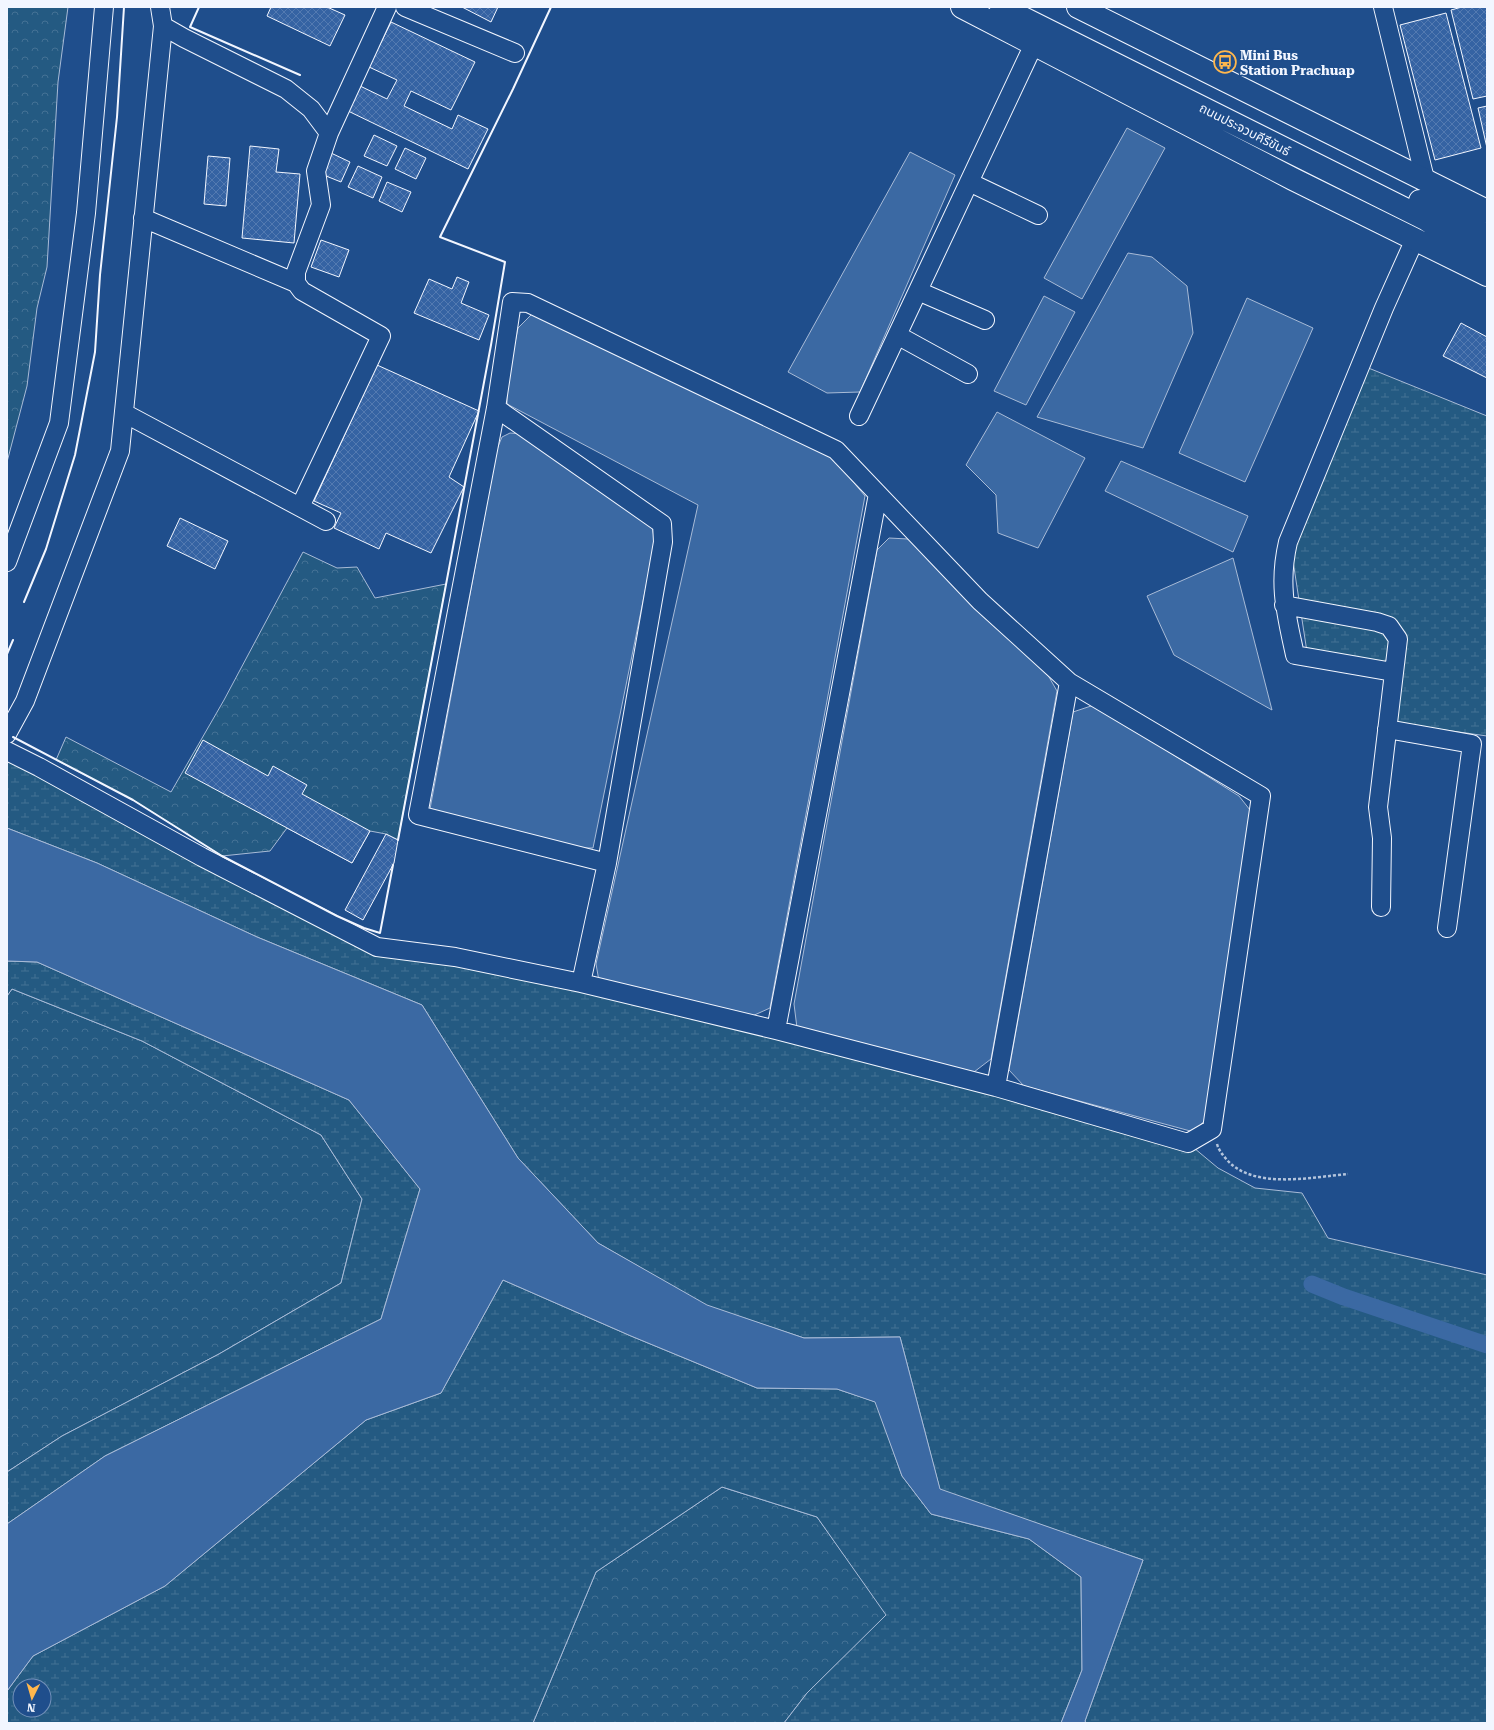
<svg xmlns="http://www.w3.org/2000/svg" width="1494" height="1730" font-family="'Roboto Serif','Noto Sans Thai',serif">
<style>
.forest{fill:url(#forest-crowns);stroke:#a8bbd7}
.wetland{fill:url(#wetland-marsh);stroke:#a8bbd7;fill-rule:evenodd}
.water{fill:#3b69a3;stroke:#a8bbd7}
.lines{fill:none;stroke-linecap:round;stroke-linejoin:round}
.canal{stroke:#3b69a3;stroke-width:17}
.building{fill:url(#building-cross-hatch);stroke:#f2f6ff}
.minor-casing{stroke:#f2f6ff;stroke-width:20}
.major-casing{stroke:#f2f6ff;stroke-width:24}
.path{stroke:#b3c4dc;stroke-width:2.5;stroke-dasharray:3 2;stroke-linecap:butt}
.minor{stroke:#1f4e8c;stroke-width:18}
.major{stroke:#1f4e8c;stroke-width:22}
.wall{stroke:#f2f6ff;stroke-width:2}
.labels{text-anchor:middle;stroke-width:3;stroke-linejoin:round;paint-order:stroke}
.poi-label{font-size:13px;font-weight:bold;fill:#f2f6ff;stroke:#1f4e8c;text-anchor:start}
.street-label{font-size:13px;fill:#f2f6ff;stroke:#1f4e8c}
</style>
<defs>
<pattern id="forest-crowns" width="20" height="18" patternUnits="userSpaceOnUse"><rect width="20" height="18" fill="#245a82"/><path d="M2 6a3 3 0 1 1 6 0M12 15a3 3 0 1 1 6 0" fill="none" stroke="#447295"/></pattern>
<pattern id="wetland-marsh" width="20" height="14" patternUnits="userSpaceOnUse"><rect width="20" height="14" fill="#245a82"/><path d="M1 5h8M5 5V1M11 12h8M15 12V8" fill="none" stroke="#447295"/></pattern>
<pattern id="building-cross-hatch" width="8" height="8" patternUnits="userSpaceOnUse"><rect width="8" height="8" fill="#3563a3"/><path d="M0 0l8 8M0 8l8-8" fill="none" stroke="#537ab1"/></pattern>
</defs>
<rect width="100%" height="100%" fill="#1f4e8c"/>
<path class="forest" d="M 7,7 L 68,7 L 58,82 L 47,267 L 37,308 L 27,386 L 7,462 Z
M 303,552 L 337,568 L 357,567 L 375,598 L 446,584 L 398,840 L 386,834 L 370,831 L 352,863 L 287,828 L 270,851 L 222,856 L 133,800 L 56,760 L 66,737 L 171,792 L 224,700 Z
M 12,989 L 142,1041 L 321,1135 L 362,1199 L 341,1283 L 219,1354 L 62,1436 L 7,1472 L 7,996 Z
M 722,1487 L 817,1517 L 887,1615 L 807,1693 L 784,1723 L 533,1723 L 596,1572 Z"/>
<path class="wetland" d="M 1361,365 L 1487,416 L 1487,736 L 1388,722 L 1392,664 L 1307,652 L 1291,548 Z
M 7,751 L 377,947 L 455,957 L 1188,1143 L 1218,1168 L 1255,1188 L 1302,1193 L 1328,1238 L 1487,1275 L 1487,1723 L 1086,1723 L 1085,1721 L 1143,1560 L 940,1490 L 900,1337 L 804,1338 L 707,1306 L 598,1243 L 518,1158 L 422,1005 L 257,937 L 97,863 L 7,828 Z
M 7,961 L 37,962 L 349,1100 L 420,1189 L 381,1319 L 105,1456 L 7,1524 L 7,1472 L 62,1436 L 219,1354 L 341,1283 L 362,1199 L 321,1135 L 142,1041 L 12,989 L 7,996 Z
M 503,1280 L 631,1336 L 757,1388 L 837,1389 L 876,1402 L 902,1476 L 931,1514 L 1029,1539 L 1081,1577 L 1082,1670 L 1061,1723 L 784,1723 L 807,1693 L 886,1615 L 817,1517 L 722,1487 L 596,1572 L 533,1723 L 7,1723 L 7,1691 L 33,1656 L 165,1586 L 366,1420 L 441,1393 ZM 20,1686 L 44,1686 L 44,1710 L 20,1710 Z"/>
<path class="water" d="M 1127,128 L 1165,148 L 1082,299 L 1044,278 Z
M 910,152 L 955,175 L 860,392 L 827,393 L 788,372 Z
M 1128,253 L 1152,257 L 1187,286 L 1193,333 L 1143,448 L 1037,417 Z
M 1044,296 L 1075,312 L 1026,405 L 994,391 Z
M 1247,298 L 1313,328 L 1245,482 L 1179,453 Z
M 532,314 L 830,454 L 865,496 L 770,1008 L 750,1017 L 599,981 L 596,964 L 698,505 L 507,404 L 507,380 L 518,328 Z
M 997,412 L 1085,458 L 1038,548 L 998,533 L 996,495 L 966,465 Z
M 510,433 L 523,434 L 652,526 L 655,542 L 593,848 L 581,848 L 430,809 L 497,449 L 502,437 Z
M 1121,461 L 1248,516 L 1233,552 L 1105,491 Z
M 889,538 L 908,539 L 1049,677 L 1057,691 L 991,1059 L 974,1072 L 797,1028 L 794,1004 L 877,550 Z
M 1233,558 L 1272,710 L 1174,655 L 1147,596 Z
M 1094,705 L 1239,796 L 1250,810 L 1206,1119 L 1194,1132 L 1024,1086 L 1009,1070 L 1073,712 Z
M 7,828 L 97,863 L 257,937 L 422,1005 L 518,1158 L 598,1243 L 707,1305 L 804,1338 L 900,1337 L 940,1489 L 1143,1560 L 1085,1721 L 1086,1723 L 1061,1723 L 1082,1670 L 1081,1577 L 1029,1539 L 931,1514 L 902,1476 L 875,1402 L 837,1389 L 757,1388 L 631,1336 L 503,1280 L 441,1393 L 366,1420 L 165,1586 L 33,1656 L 7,1691 L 7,1524 L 105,1456 L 381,1319 L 420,1189 L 349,1100 L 37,962 L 7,961 Z"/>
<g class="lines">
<path class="canal" d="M 1312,1284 L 1344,1297 L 1487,1345"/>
</g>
<path class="building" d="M 271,7 L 327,7 L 345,15 L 330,46 L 267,16 Z
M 462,7 L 498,7 L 491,22 Z
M 1462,7 L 1487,7 L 1487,96 L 1473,99 L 1451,10 Z
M 1446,13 L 1481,148 L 1435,160 L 1400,25 Z
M 391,22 L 475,62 L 451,110 L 411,91 L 404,106 L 452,129 L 458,115 L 488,129 L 468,169 L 346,110 L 358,85 L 387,99 L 397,80 L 369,67 Z
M 1487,106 L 1487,148 L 1478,108 Z
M 374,135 L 397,146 L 387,166 L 364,156 Z
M 250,146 L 279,149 L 276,172 L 300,174 L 294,243 L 242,238 Z
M 405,148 L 426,158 L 416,179 L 395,169 Z
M 331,153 L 350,162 L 341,182 L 321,174 Z
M 208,156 L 230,158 L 226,206 L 204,204 Z
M 358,166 L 382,177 L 373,198 L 348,187 Z
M 387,182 L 411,192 L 402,212 L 379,201 Z
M 321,240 L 349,250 L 339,277 L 311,267 Z
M 457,277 L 469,282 L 461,303 L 489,315 L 479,340 L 414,313 L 429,279 L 452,289 Z
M 1461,323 L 1487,337 L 1487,378 L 1443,356 Z
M 377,365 L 479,411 L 449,477 L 464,487 L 431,553 L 386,533 L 379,549 L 334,528 L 341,513 L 314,501 Z
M 180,518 L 228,541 L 215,569 L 167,546 Z
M 203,740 L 268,776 L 273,766 L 307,785 L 302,794 L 370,831 L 352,863 L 185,773 Z
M 386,834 L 398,840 L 394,863 L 363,920 L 345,910 Z"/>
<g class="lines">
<g class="minor-casing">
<path id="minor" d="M 160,7 L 163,26 L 184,38 L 286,89 L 311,109 L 329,133
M 405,7 L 515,53
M 1383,7 L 1425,179
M 969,182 L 1038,215
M 143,218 L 296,283
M 918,291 L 985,320
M 897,335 L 968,374
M 496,408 L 662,524 L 663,542 L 607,863
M 124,413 L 326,521
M 859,416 L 1034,44
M 300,507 L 381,336 L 302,291 L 296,283 L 296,272 L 321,205 L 316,171 L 329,133 L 387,7
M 7,562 L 59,423 L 86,213 L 104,7
M 1284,605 L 1377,622 L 1389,626 L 1398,639 L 1378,807 L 1382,838 L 1381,907
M 1393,672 L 1295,655 C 1286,613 1278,585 1288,542 L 1384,308 L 1415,239
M 1387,729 L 1472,744 L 1447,928
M 7,734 L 25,701 L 120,451 L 163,26
M 7,751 L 39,767 L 202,857 L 377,947 L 455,957 L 581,983 L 776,1030 L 996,1087 L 1188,1143 L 1212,1129 L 1261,796 L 1069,682 L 980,601 L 836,450 L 528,303 L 512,302 L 496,408 L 418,815 L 607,863 L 581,983
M 776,1030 L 878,494
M 996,1087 L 1069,682"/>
</g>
<g class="major-casing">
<path id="major" d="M 962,7 L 1293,179 L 1487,275
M 1001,7 L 1427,220 L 1448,234 L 1487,255
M 1078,7 L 1487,211
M 1420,201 L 1487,235"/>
</g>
<path class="path" d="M 1217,1144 C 1219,1151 1223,1155 1227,1160 C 1254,1190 1312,1177 1348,1174"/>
<use href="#minor" class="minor"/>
<use href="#major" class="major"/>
<path class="wall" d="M 199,7 L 190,27 L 300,75
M 24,602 L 46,549 L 75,455 L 95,352 L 100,275 L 117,117 L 124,7
M 7,654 L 13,640
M 13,737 L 133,800 L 222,856 L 337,916 L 364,928 L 380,933 L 393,865
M 398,840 L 491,345 L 505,262 L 440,237 L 513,89 L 551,7"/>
</g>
<defs>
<g id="bus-ring" transform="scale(1.15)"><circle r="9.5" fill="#1f4e8c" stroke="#ffb74d" stroke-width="1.5"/><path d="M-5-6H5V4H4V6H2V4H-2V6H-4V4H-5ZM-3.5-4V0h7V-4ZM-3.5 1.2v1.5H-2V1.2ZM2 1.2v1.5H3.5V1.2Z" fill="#ffb74d"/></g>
</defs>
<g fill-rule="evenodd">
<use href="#bus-ring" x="1225" y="62"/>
</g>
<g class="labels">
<g class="poi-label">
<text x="1240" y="60">Mini Bus<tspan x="1240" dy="15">Station Prachuap</tspan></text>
</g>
<g class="street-label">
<text transform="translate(1245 129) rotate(27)" y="5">ถนนประจวบคีรีขันธ์</text>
</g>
</g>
<rect width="1494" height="1730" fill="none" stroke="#f2f6ff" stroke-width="16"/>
<g transform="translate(32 1698) rotate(185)"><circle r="19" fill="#1f4e8c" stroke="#7391ba"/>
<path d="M0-3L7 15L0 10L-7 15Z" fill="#ffb74d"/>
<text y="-6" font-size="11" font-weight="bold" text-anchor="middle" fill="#f2f6ff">N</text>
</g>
</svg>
